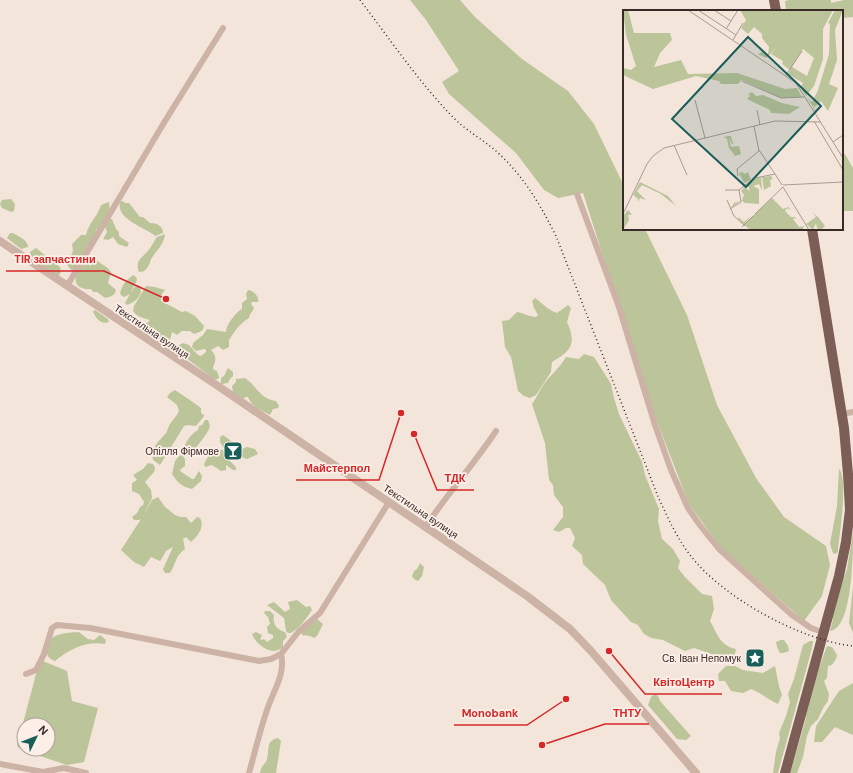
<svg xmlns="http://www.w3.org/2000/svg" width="853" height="773" font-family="'DM Sans',sans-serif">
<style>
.green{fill:#bcc499;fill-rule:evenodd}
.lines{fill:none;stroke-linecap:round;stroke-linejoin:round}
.minor{stroke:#cdb2a6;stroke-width:6}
.tertiary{stroke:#cdb2a6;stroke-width:8}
.primary{stroke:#7c5e57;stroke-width:10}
.rail{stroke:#392a27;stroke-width:1.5;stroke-dasharray:1 3;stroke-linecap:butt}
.labels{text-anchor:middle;stroke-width:3.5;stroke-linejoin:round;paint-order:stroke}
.street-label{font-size:10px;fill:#392a27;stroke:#fbefe8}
.poi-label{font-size:10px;fill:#392a27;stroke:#fbefe8;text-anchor:end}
.inset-road{fill:none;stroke:#a99a93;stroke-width:1}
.view{fill:#195e59;fill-opacity:0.15;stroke:#195e59;stroke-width:2}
.inset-edge{fill:none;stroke:#392a27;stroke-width:2}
.leader{fill:none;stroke:#d62828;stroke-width:1.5}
.callout-dot{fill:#d62828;stroke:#fbefe8;stroke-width:1.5}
.callout-label{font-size:11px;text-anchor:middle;font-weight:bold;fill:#d62828;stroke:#fbefe8;stroke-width:3.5;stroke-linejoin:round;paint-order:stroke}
</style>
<rect width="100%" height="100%" fill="#f4e5db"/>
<path class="green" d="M 410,0 L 460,0 L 475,17 L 522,59 L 568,91 L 594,124 L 624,186 L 624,229 L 645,229 L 687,315 L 717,405 L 756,478 L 784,517 L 826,546 L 830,565 L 822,596 L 804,621 L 721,548 L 689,504 L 649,401 L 583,193 L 558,198 L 544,190 L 516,153 L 449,94 L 442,82 L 459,71 L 426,20 Z
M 789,0 L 831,0 L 831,3 L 844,0 L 853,0 L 853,17 L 842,18 L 842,11 L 786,11 L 785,1 Z
M 842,154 L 845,154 L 853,168 L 853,211 L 842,211 Z
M 11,199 L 15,204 L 14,211 L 11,212 L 2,208 L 0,204 L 2,200 Z
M 123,201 L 125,203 L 129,203 L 140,217 L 143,217 L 150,223 C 157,223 163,226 163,233 L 155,236 C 145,227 116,220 120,202 Z
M 109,202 C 111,214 106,222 96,230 L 95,239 L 73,272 L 67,265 L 73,251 L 72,244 L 81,235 L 86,235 C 88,224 98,216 101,205 Z
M 109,219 L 112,219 L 116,229 L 119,232 L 119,236 L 129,243 L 127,247 L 118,244 L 113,237 L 108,240 L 103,239 L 107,232 L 105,227 Z
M 10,233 L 13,233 C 18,236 28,240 28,247 L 21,249 L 7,238 Z
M 165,234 C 164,245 156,251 151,259 C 150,262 149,266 147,268 C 145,271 142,272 139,272 C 135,262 141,258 147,252 C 151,248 153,242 157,237 Z
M 36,248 L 60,267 L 61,272 L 59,275 L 57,275 L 31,256 L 30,252 Z
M 95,258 C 99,264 108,266 111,272 L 108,283 L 116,290 L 115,293 L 112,296 L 105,298 L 97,292 L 93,292 L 91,289 C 81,290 72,285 77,274 C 79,270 83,266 85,262 L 91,266 L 91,260 Z
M 133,275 L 136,277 L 137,280 L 130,294 L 136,285 L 140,286 C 144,295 135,302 127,305 L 125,303 L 130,294 L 124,297 L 120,294 C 122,284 126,281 133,275 Z
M 146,286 L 155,287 L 165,290 C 162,293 160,297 161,301 L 182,312 L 186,311 L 195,316 L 204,326 C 203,332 199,332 194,334 L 190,331 L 182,331 L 177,335 L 172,332 L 170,340 L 173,346 L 170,350 L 159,343 L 158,338 C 150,339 141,334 138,325 C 142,324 147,325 150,320 C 143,318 137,317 133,311 L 134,306 Z
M 248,290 C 254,291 260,297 258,302 L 252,302 L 251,304 L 254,308 L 252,312 L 250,314 L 249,318 C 238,325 236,330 229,340 L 229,347 L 223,350 L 218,346 L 211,350 C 218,357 215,361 213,368 L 214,370 L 217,371 L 219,377 L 218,379 L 214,379 L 186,358 L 173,352 L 174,348 L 183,343 L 189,345 L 198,355 L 201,356 L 206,352 L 206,350 L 204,349 L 196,351 L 192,347 L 193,343 L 203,335 L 207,329 L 226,332 C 226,325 235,313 242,309 L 242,303 L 247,299 L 246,294 Z
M 535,298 C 542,303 548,310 557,313 L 568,305 L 571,308 L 567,322 C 577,344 571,351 552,362 L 551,372 L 536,395 L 530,398 L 524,396 L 518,391 L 511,357 L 505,347 L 502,321 L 509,320 L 517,312 C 524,313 529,317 536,317 L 538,315 L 534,308 L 532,301 Z
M 95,310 L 108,319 L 109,322 C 101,325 95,318 93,311 Z
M 584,354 L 594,357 L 611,384 L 614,398 L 619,414 L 642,462 L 645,475 L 659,509 L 658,521 L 662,539 L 673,549 L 680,561 L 678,568 L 685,577 L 702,594 L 712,596 L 714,609 L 710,621 C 717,633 720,646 736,649 L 734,658 L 729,660 L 694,648 L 685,651 L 663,640 L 651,638 L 644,634 L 638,625 L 631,622 L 611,600 L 605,585 L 583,564 L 582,555 L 572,546 L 575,538 L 570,528 L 566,528 L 559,532 L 553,530 L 563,517 L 563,507 L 554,495 L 553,485 L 549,480 L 545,443 L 532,404 C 536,399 538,393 542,387 C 549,376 559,369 566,357 L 579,359 Z
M 228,368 L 233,372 L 233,376 L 230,379 L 228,383 L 221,384 L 221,378 L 224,376 Z
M 245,378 C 257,386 260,399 276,401 L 279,406 L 278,408 L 273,409 L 270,415 C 261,410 252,407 248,397 L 246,397 L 243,399 L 233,392 L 232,386 L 236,382 L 236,379 Z
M 175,390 L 197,405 L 201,408 L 201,413 L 204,415 L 204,416 L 196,426 L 188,425 L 184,426 L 160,465 L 153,460 C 151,446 158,443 166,433 C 168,430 168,427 170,424 C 173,419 177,416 179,411 L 177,405 L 167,397 L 170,393 Z
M 205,420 L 208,420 L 210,426 C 207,437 196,444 193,454 L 186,456 L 184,456 L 185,460 L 185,466 L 181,469 L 180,471 L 192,479 L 194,479 L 199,471 L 202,476 L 201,481 L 192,489 C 182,487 177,482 172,474 L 175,461 L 179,456 L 183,455 C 181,448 191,433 198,430 L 199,426 L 202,425 Z
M 223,435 L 242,449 L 247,447 L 255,449 L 258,454 L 247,459 L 244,458 L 223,447 L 220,442 L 220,437 Z
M 212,449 L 223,450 L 226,457 L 236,467 L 236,470 L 233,470 L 226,465 L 226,470 L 221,471 L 212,465 L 205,467 L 204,464 Z
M 148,463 L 153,464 L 155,468 L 154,472 L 145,482 L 151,490 L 152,498 L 143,516 L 152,500 L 158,497 L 165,507 L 175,515 L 180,517 L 186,517 L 191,523 L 197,517 L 200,518 C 205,527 198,536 191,542 L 186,537 L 183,539 L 185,549 C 175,556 176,564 170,573 L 165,573 L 163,569 L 173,547 L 166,551 L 161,560 L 160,561 L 151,557 L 144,567 L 134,562 L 121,550 L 141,519 L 139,520 L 134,520 L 132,517 L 137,513 L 140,507 L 143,505 L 144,502 L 139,494 L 132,491 L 132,483 L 137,480 L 133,475 L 143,469 Z
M 839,469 C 848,477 840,534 838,548 L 838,552 L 835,554 L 833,553 L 830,544 L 837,506 Z
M 853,532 C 853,552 853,629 830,631 L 833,619 L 832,619 L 841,586 L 847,569 Z
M 420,563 L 424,567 L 422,576 L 418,581 L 414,579 L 412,576 L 414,571 L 417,569 Z
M 853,587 L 853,633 L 849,623 Z
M 297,600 L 306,607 L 310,606 L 312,610 C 306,619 300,627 291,633 L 288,633 L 286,631 L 284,618 L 267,605 L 274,602 L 285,612 L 290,609 L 288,602 Z
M 265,611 L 270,611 L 274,615 C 272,624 277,630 285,632 L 287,637 L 283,641 L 283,648 C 280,649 276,651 273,651 C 264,650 255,642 252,634 L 256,632 L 262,635 L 260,639 L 262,640 L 264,639 L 267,642 L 273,638 L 273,635 L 268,633 L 267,627 L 270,624 L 268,617 L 264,613 Z
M 317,619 L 323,624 L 317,636 L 314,638 L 310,636 L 302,635 L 301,632 Z
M 79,632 L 88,639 L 94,640 L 100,635 L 106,640 L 105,644 C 86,641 70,649 55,661 C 50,659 47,657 47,652 C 45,633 65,633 79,632 Z
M 781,640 L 784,640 L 788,646 L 789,651 L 783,653 L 780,653 L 777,647 L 776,642 Z
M 810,641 L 813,641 L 812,648 L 778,773 L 773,773 L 776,752 L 780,738 L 779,733 L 786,716 L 790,702 L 788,694 L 794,679 L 803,645 Z
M 827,646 L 832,647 L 837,655 L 836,659 L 832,665 L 828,666 L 827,678 L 824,681 L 829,694 L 828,701 L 823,708 L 818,719 L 811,726 L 807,736 L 803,757 L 797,773 L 790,773 L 805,722 L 806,717 L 805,715 L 808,708 L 813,684 Z
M 43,661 L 67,671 L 72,701 L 98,708 L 84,762 L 67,765 L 22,750 L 17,746 L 36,674 ZM 24,725 L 48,725 L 48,749 L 24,749 Z
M 726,666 L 735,666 L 743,670 L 763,673 L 775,666 L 779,686 L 782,695 L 778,704 C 769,700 761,693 751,689 L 743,693 L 731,691 L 725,681 L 719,681 L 718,674 Z
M 853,683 L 853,735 L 835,727 L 822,742 L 814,742 L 816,726 L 839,691 Z
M 655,694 L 658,696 L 660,701 L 691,736 L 686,740 L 677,739 L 648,705 L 651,697 Z
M 278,738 L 281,741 L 276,773 L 260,773 C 261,765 266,764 267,759 C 270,749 265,741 278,738 Z"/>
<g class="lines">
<path class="minor" d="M 577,194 L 619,307 L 655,425 L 671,470 L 688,508 L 699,524 L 719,549 L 792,615 L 811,628 L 817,630
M 67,286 L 165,121 L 223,28
M 842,414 L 853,412
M 426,526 C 448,493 474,464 496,431
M 26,674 L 36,670 L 44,654 L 52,628 L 57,625 L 90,628 L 259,661 L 271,659 L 281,654 L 299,631 L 320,613 L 389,502
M 0,764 L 43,772 L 64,768 L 86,773
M 249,773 C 255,752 260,730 267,710 C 273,691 286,674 281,654"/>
<path class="tertiary" d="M 0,241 L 215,384 L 527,596 L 570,629 L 591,651 L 696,773"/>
<path class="primary" d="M 774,0 L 776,11
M 785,773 L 839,576 L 846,542 L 850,510 L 848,474 L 844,428 L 812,229"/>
<path class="rail" d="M 360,0 C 389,38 416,78 449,113 C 463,129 481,138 496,151 C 523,175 540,204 556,236 L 659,499 C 668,518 677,538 690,555 C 723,598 800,640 853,646"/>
</g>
<defs>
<g id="bar-square" transform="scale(1)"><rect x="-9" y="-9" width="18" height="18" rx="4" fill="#195e59" stroke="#fbefe8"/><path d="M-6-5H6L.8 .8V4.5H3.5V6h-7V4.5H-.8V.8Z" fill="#fff"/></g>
<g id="sight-square" transform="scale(1)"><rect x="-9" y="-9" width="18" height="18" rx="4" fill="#195e59" stroke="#fbefe8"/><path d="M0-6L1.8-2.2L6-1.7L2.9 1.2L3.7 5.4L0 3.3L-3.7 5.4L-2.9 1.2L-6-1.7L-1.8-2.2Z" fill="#fff"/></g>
</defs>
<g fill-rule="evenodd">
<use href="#bar-square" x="233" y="451"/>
<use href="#sight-square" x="755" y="658"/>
</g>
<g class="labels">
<g class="street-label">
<text transform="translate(152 331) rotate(34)" y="4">Текстильна вулиця</text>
<text transform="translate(421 511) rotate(34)" y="4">Текстильна вулиця</text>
</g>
<g class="poi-label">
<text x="219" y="455">Опілля Фірмове</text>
<text x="741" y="662">Св. Іван Непомук</text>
</g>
</g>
<g transform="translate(623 10)">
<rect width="220" height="220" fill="#f4e5db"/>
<path d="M 0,0 L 5,0 L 11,23 L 47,23 L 49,30 L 37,43 L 31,57 L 58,50 L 65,64 L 114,63 L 162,79 L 174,78 L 179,87 L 158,88 L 119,70 L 115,74 L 98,74 L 96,71 L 73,66 L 30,79 L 0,65 L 0,58 L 8,60 L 13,56 L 3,25 ZM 117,0 L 210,0 L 200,19 L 200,49 L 191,76 L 183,86 L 173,71 L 178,77 L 180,73 L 165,64 L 167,60 L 159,54 L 160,51 L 148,44 L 155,36 L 143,48 L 135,44 L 139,42 L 145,44 L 146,37 L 139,28 L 139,24 L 131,17 L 125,24 L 118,18 L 123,10 ZM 180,39 L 191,48 L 184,66 L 169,57 ZM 212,0 L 220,0 L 212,20 L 214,50 L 206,74 L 215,78 L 205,101 L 198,91 L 192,97 L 190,95 L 196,107 L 184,87 L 189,92 L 195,80 L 206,44 L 207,14 L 205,13 ZM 129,82 L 133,86 L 140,85 L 159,93 L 177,97 L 166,104 L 148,103 L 147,100 L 124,89 L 127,86 L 125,84 ZM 105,126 L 108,126 L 110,133 L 113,132 L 109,134 L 106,128 L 108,137 L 116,136 L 118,144 L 112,146 L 106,138 L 104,129 L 101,127 ZM 119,162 L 122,164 L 125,162 L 128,170 L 121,173 L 116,163 ZM 148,166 L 150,169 L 147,170 L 148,176 L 141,180 L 139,167 ZM 138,167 L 139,180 L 136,174 L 130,176 L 136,179 L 136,194 L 122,193 L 118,190 L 108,198 L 111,193 L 119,190 L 121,185 L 118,181 L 122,177 L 124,176 L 122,178 L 127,181 L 125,175 L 128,170 ZM 17,172 L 45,186 L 53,196 L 38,184 L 19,175 L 14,181 L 23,190 L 17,188 L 15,192 L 15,189 L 10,185 ZM 149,188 L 160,199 L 166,197 L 167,200 L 164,198 L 162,201 L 168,207 L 172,207 L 173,209 L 170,208 L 170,209 L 176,217 L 181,216 L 179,220 L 127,220 L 115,209 L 115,207 L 121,212 L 127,206 L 122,213 ZM 5,200 L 9,205 L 5,205 L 6,210 L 0,220 L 0,206 ZM 190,203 L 195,207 L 202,216 L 198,220 L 194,218 L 193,213 L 190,220 L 183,214 L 193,207 Z" fill="#bcc499" fill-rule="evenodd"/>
<path class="inset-road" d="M 65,0 L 173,73 L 220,148M 75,0 L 113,25M 91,0 L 108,11M 103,19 L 115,0M 110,30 L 120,13M 163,65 L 179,41M 119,71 L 158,88 L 181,87M 72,90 L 82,128M 134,100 L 137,115M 191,111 L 220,160M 210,132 L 220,125M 51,135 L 64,165M 136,140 L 152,164M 115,166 L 114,159 L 136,141 L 131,116M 160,175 L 220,172M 160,177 L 186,220M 102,180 L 116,180M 104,190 L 111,206 L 122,216M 107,199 L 118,192 L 116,180 L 132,168 L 152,164 L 159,175M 0,204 L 24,154 L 30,146 L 41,138 L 152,111 L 198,112M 132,204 L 160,177M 119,217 L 130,206"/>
<path class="view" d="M 125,27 L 198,96 L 123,177 L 49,109 Z"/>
<rect width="220" height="220" class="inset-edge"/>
</g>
<path class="leader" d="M166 299L104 271H6M401 413L379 480H296M414 434L437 490H474M609 651L645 694H722M542 745L605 724H649M566 699L527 725H454"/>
<g class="callout-dot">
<circle cx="166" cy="299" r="4"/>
<circle cx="401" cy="413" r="4"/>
<circle cx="414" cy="434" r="4"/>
<circle cx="609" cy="651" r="4"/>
<circle cx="542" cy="745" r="4"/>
<circle cx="566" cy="699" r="4"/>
</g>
<g class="callout-label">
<text x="55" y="263">TIR запчастини</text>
<text x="337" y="472">Майстерпол</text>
<text x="455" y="482">ТДК</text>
<text x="684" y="686">КвітоЦентр</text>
<text x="627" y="717">ТНТУ</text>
<text x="490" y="717">Monobank</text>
</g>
<g transform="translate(36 737) rotate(47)"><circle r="19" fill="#fbefe8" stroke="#ada09b"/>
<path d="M0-3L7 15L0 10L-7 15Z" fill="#195e59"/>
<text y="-6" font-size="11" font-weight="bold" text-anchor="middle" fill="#392a27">N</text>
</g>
</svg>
